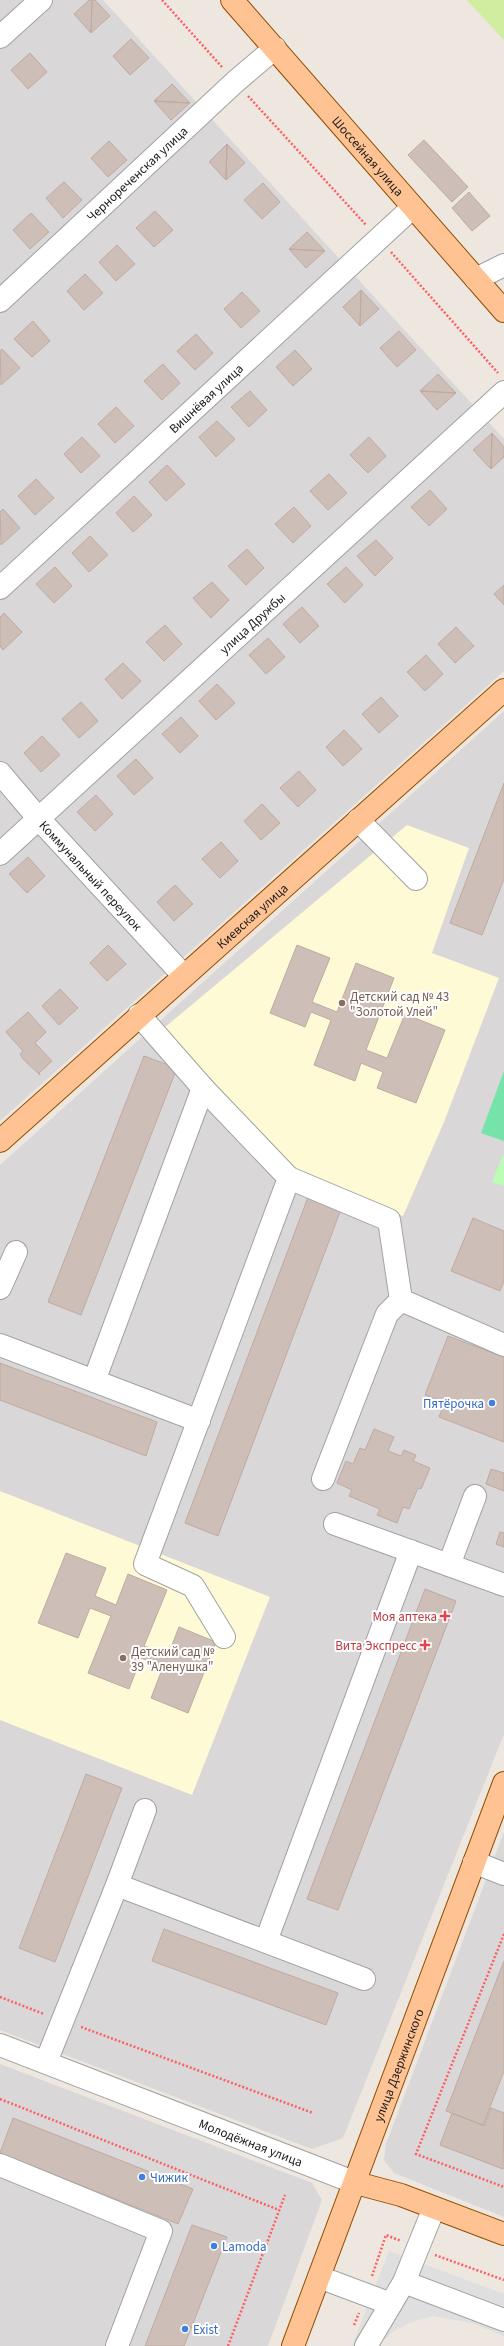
<svg xmlns="http://www.w3.org/2000/svg" width="504" height="2346" font-family="'Source Sans 3',sans-serif">
<style>
.residential{fill:#d9d7d8}
.education{fill:#fffad6}
.grass{fill:#d0eda0}
.park{fill:#bafdb6}
.pitch{fill:#76e3ab}
.parking{fill:#dfdfdf}
.building{fill:#cdbfb8;stroke:#c0aaa0}
.lines{fill:none;stroke-linecap:round;stroke-linejoin:round}
.minor-casing{stroke:#a2a2a2;stroke-width:24}
.major-casing{stroke:#914e00;stroke-width:24}
.path{stroke:#ff5e63;stroke-width:2.5;stroke-dasharray:2 2;stroke-linecap:butt}
.minor{stroke:#fff;stroke-width:22}
.major{stroke:#ffc292;stroke-width:22}
.education-dot{fill:#8d6e63;stroke:#fff;stroke-width:1.5}
.shop-dot{fill:#3f7fe0;stroke:#fff;stroke-width:1.5}
.health-dot{fill:#e0444e;stroke:#fff;stroke-width:1.5}
.labels{text-anchor:middle;stroke-width:4;stroke-linejoin:round;paint-order:stroke}
.street-label{font-size:13px;fill:#1b1b1b;stroke:#fff}
.education-label{font-size:13px;fill:#785e54;stroke:#fff;text-anchor:start}
.shop-label{font-size:13px;fill:#366cbe;stroke:#fff;text-anchor:start}
.health-label{font-size:13px;fill:#be3a42;stroke:#fff;text-anchor:end}
</style>
<rect width="100%" height="100%" fill="#ede7df"/>
<path class="residential" d="M 0,0 L 103,0 L 504,439 L 504,671 L 0,1121 Z
M 504,711 L 504,1734 L 343,2138 L 312,2149 L 0,2030 L 0,1165 Z
M 504,1832 L 504,2217 L 394,2173 L 384,2160 L 386,2144 Z
M 0,2064 L 312,2183 L 322,2200 L 268,2346 L 0,2346 Z"/>
<path class="education" d="M 407,825 L 469,848 L 432,953 L 499,978 L 444,1122 L 403,1216 L 296,1171 L 164,1028 Z
M 0,1491 L 270,1597 L 192,1795 L 0,1720 Z"/>
<path class="grass" d="M 467,0 L 504,0 L 504,40 Z"/>
<path class="park" d="M 503,1155 L 504,1155 L 504,1186 L 492,1182 Z"/>
<path class="pitch" d="M 504,1071 L 504,1141 L 481,1133 Z"/>
<path class="parking" d="M 389,2251 L 504,2294 L 504,2336 L 472,2323 L 433,2316 L 412,2322 L 394,2331 L 377,2346 L 352,2346 Z"/>
<path class="building" d="M 89,0 L 92,0 L 91,33 L 74,14 Z
M 92,0 L 95,0 L 110,16 L 91,33 Z
M 131,39 L 149,58 L 130,75 L 113,56 Z
M 30,53 L 47,72 L 28,89 L 11,70 Z
M 172,84 L 190,103 L 154,101 Z
M 154,101 L 190,103 L 171,120 Z
M 424,140 L 468,187 L 452,202 L 408,155 Z
M 109,141 L 127,160 L 108,177 L 91,158 Z
M 227,144 L 245,163 L 226,180 Z
M 227,144 L 226,180 L 209,162 Z
M 64,182 L 82,200 L 63,218 L 46,198 Z
M 263,183 L 280,202 L 262,219 L 244,200 Z
M 469,192 L 490,216 L 472,231 L 452,208 Z
M 155,211 L 173,230 L 154,247 L 136,228 Z
M 31,213 L 49,232 L 30,249 L 13,230 Z
M 307,232 L 325,251 L 289,249 Z
M 117,245 L 135,264 L 116,281 L 99,262 Z
M 289,249 L 325,251 L 306,268 Z
M 85,274 L 103,293 L 84,310 L 67,291 Z
M 361,290 L 379,309 L 360,326 Z
M 361,290 L 360,326 L 343,307 Z
M 242,292 L 260,311 L 241,328 L 224,309 Z
M 33,321 L 50,341 L 32,357 L 14,339 Z
M 399,331 L 416,350 L 397,367 L 380,348 Z
M 196,334 L 213,353 L 195,370 L 177,351 Z
M 2,349 L 20,368 L 1,385 L 0,351 Z
M 295,350 L 312,369 L 293,386 L 276,367 Z
M 163,364 L 180,383 L 162,400 L 144,381 Z
M 438,374 L 456,393 L 420,391 Z
M 250,391 L 267,410 L 249,427 L 231,407 Z
M 420,391 L 456,393 L 437,410 Z
M 116,407 L 134,426 L 115,443 L 98,424 Z
M 217,421 L 235,439 L 216,457 L 199,437 Z
M 492,433 L 504,447 L 504,457 L 491,469 Z
M 492,433 L 491,469 L 473,450 Z
M 82,437 L 100,456 L 81,473 L 64,454 Z
M 369,437 L 386,456 L 368,473 L 350,455 Z
M 167,465 L 185,484 L 166,501 L 149,482 Z
M 329,474 L 347,493 L 328,510 L 310,491 Z
M 36,479 L 54,498 L 35,515 L 18,496 Z
M 430,490 L 447,509 L 429,526 L 411,507 Z
M 134,496 L 152,515 L 133,532 L 116,513 Z
M 294,507 L 311,526 L 293,543 L 275,524 Z
M 3,509 L 20,528 L 1,545 L 0,512 Z
M 90,536 L 108,555 L 89,572 L 72,553 Z
M 376,540 L 393,558 L 375,576 L 357,556 Z
M 247,549 L 264,568 L 246,585 L 228,566 Z
M 55,567 L 72,586 L 54,603 L 36,584 Z
M 346,567 L 363,585 L 345,603 L 327,584 Z
M 212,582 L 229,600 L 211,618 L 193,598 Z
M 504,585 L 504,605 L 494,594 Z
M 302,607 L 319,626 L 300,643 L 283,624 Z
M 4,613 L 22,632 L 3,650 L 0,646 L 0,617 Z
M 165,625 L 182,644 L 164,661 L 146,642 Z
M 456,627 L 474,646 L 455,663 L 438,644 Z
M 268,638 L 285,657 L 266,674 L 249,655 Z
M 426,655 L 443,674 L 425,691 L 407,672 Z
M 123,663 L 141,681 L 122,699 L 105,679 Z
M 217,684 L 235,703 L 216,720 L 199,701 Z
M 381,697 L 398,716 L 379,733 L 362,714 Z
M 81,702 L 98,721 L 79,738 L 62,719 Z
M 181,717 L 198,736 L 180,753 L 162,734 Z
M 344,730 L 362,749 L 343,766 L 326,747 Z
M 42,736 L 60,755 L 41,772 L 24,753 Z
M 136,759 L 153,778 L 134,795 L 117,776 Z
M 299,771 L 316,790 L 298,807 L 280,788 Z
M 504,783 L 504,879 L 482,935 L 450,923 Z
M 96,795 L 113,814 L 95,831 L 77,812 Z
M 262,804 L 280,823 L 261,840 L 244,821 Z
M 221,842 L 238,861 L 220,878 L 202,859 Z
M 28,857 L 45,876 L 27,893 L 9,874 Z
M 175,885 L 193,904 L 174,921 L 157,902 Z
M 108,945 L 126,964 L 107,981 L 90,963 Z
M 297,945 L 330,958 L 312,1002 L 337,1012 L 356,963 L 394,978 L 366,1050 L 387,1058 L 405,1014 L 445,1030 L 416,1103 L 377,1088 L 383,1072 L 361,1063 L 355,1081 L 314,1065 L 331,1020 L 311,1012 L 305,1027 L 270,1013 Z
M 60,989 L 78,1008 L 59,1025 L 42,1006 Z
M 28,1012 L 46,1032 L 35,1043 L 52,1061 L 39,1073 L 40,1075 L 23,1059 L 20,1054 L 23,1051 L 6,1032 Z
M 144,1056 L 177,1068 L 81,1315 L 48,1302 Z
M 310,1192 L 343,1204 L 218,1536 L 185,1523 Z
M 473,1218 L 504,1231 L 504,1281 L 500,1291 L 451,1271 Z
M 448,1336 L 504,1357 L 504,1442 L 439,1417 L 445,1402 L 425,1395 Z
M 0,1363 L 157,1422 L 146,1456 L 0,1400 Z
M 374,1429 L 394,1437 L 388,1451 L 401,1456 L 404,1450 L 416,1455 L 413,1461 L 430,1468 L 421,1489 L 418,1488 L 409,1509 L 403,1507 L 397,1523 L 377,1515 L 380,1509 L 349,1496 L 352,1490 L 337,1483 L 346,1461 L 353,1464 L 360,1448 L 365,1450 Z
M 491,1469 L 504,1473 L 504,1491 L 486,1484 Z
M 500,1532 L 504,1533 L 504,1547 L 496,1544 Z
M 66,1553 L 106,1568 L 95,1596 L 116,1605 L 128,1574 L 167,1590 L 144,1646 L 168,1655 L 179,1627 L 216,1642 L 188,1713 L 151,1698 L 163,1667 L 141,1658 L 129,1689 L 88,1673 L 111,1616 L 90,1608 L 78,1638 L 38,1623 Z
M 425,1589 L 456,1601 L 338,1910 L 307,1899 Z
M 86,1774 L 122,1788 L 55,1962 L 19,1948 Z
M 164,1929 L 338,1993 L 326,2025 L 152,1961 Z
M 504,1961 L 504,2071 L 483,2125 L 446,2111 Z
M 491,2108 L 504,2113 L 503,2169 L 440,2145 L 452,2113 L 484,2126 Z
M 13,2118 L 193,2189 L 178,2224 L 0,2153 Z
M 192,2225 L 227,2237 L 184,2346 L 145,2346 Z"/>
<g class="lines">
<g class="minor-casing">
<g id="minor">
<path d="M 0,37 L 41,0"/>
<path d="M 476,279 L 504,265"/>
<path id="s1" d="M 0,301 L 235,82 L 275,48"/>
<path id="s2" d="M 0,588 L 412,208"/>
<path id="s3" d="M 0,773 L 39,819 L 184,976"/>
<path d="M 358,820 L 416,879"/>
<path id="s4" d="M 0,854 L 504,392"/>
<path d="M 139,1015 L 203,1088 L 289,1178 L 145,1564 L 193,1586 L 224,1637"/>
<path d="M 289,1178 L 389,1220 L 401,1300 L 387,1314 L 323,1479"/>
<path d="M 0,1288 L 16,1252"/>
<path d="M 401,1300 L 504,1345"/>
<path d="M 0,1345 L 199,1421"/>
<path d="M 94,1381 L 203,1088"/>
<path d="M 335,1524 L 504,1585"/>
<path d="M 449,1565 L 475,1496"/>
<path d="M 474,1862 L 504,1874"/>
<path d="M 117,1885 L 145,1810"/>
<path d="M 266,1941 L 411,1551"/>
<path id="s5" d="M 0,2045 L 356,2183"/>
<path d="M 46,2062 L 117,1885 L 364,1979"/>
<path d="M 0,2165 L 161,2231 L 117,2346"/>
<path d="M 319,2277 L 391,2304"/>
<path d="M 404,2282 L 504,2320"/>
<path d="M 366,2346 L 404,2282 L 434,2208"/>
</g>
</g>
<g class="major-casing">
<g id="major">
<path id="s6" d="M 232,0 L 504,311"/>
<path id="s7" d="M 0,1141 L 504,690"/>
<path d="M 356,2183 L 401,2195 L 504,2234"/>
<path id="s8" d="M 293,2346 L 504,1783"/>
</g>
</g>
<path class="path" d="M 162,0 L 222,67
M 248,96 L 366,225
M 391,252 L 498,373
M 504,1934 L 416,2154 L 504,2187
M 0,1997 L 44,2014
M 81,2027 L 313,2113
M 0,2099 L 279,2210
M 435,2255 L 504,2280
M 372,2276 L 386,2235 L 401,2241
M 354,2325 L 359,2313
M 228,2346 L 285,2195"/>
<use href="#minor" class="minor"/>
<use href="#major" class="major"/>
</g>
<g class="education-dot">
<circle cx="342" cy="1003" r="4"/>
<circle cx="123" cy="1658" r="4"/>
</g>
<g class="shop-dot">
<circle cx="492" cy="1403" r="4"/>
<circle cx="142" cy="2177" r="4"/>
<circle cx="214" cy="2246" r="4"/>
<circle cx="185" cy="2329" r="4"/>
</g>
<g class="health-dot">
<path d="M443 1610h4v4h4v4h-4v4h-4v-4h-4v-4h4z"/>
<path d="M423 1639h4v4h4v4h-4v4h-4v-4h-4v-4h4z"/>
</g>
<g class="labels">
<g class="street-label">
<text dy="5" stroke="none"><textPath href="#s6" startOffset="207">Шоссейная улица</textPath></text>
<text dy="5" stroke="none"><textPath href="#s1" startOffset="187">Чернореченская улица</textPath></text>
<text dy="5" stroke="none"><textPath href="#s2" startOffset="280">Вишнёвая улица</textPath></text>
<text dy="5" stroke="none"><textPath href="#s4" startOffset="342">улица Дружбы</textPath></text>
<text dy="5" stroke="none"><textPath href="#s3" startOffset="137">Коммунальный переулок</textPath></text>
<text dy="5" stroke="none"><textPath href="#s7" startOffset="338">Киевская улица</textPath></text>
<text dy="5" stroke="none"><textPath href="#s8" startOffset="300">улица Дзержинского</textPath></text>
<text dy="5" stroke="none"><textPath href="#s5" startOffset="269">Молодёжная улица</textPath></text>
</g>
<g class="education-label">
<text x="350" y="1001">Детский сад № 43<tspan x="350" dy="15">"Золотой Улей"</tspan></text>
<text x="131" y="1656">Детский сад №<tspan x="131" dy="15">39 "Аленушка"</tspan></text>
</g>
<g class="shop-label">
<text x="484" y="1408" text-anchor="end">Пятёрочка</text>
<text x="150" y="2182">Чижик</text>
<text x="222" y="2251">Lamoda</text>
<text x="193" y="2334">Exist</text>
</g>
<g class="health-label">
<text x="437" y="1621">Моя аптека</text>
<text x="417" y="1650">Вита Экспресс</text>
</g>
</g>
</svg>
